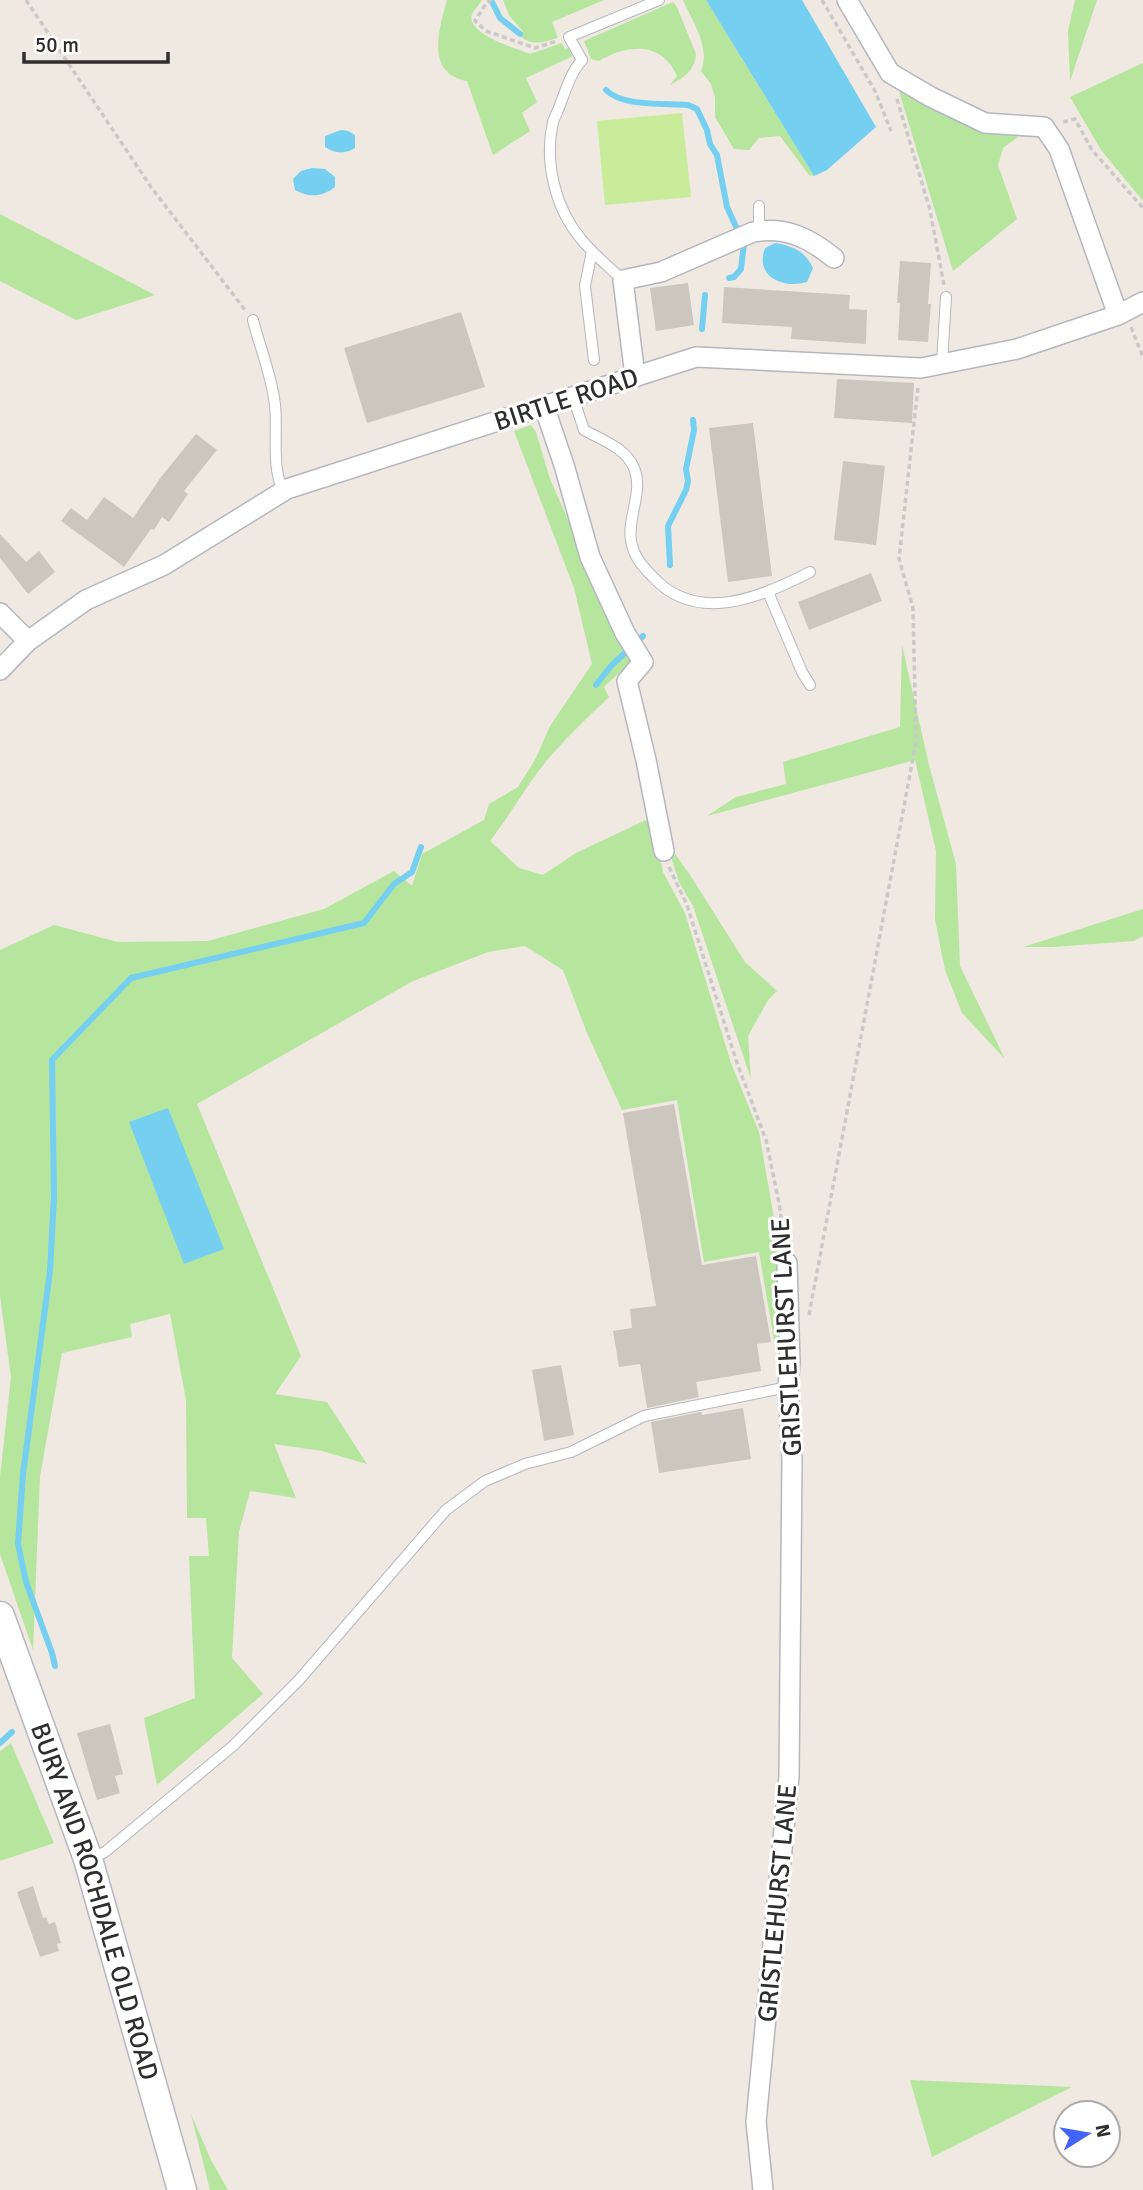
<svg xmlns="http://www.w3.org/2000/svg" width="1143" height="2190" font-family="Signika,sans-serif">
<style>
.green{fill:#b6e59e}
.pitch{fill:#c9ec9a}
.water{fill:#75cff0}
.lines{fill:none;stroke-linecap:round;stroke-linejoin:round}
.stream{stroke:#75cff0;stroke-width:6}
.building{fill:#cbc7bf}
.lane-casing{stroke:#b4b7c1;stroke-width:12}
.street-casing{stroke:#b4b7c1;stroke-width:22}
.secondary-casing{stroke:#b4b7c1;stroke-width:31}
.path{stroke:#c9c9c9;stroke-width:3.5;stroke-dasharray:5 3.5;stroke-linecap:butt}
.lane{stroke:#fff;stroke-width:10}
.street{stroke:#fff;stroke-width:19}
.secondary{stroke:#fff;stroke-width:28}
.labels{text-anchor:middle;stroke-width:6;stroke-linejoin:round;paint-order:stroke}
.street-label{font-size:26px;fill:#2e2e2e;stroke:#fff}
</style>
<rect width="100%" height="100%" fill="#efe9e1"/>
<path class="green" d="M 447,0 L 482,0 C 480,4 474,10 472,14 C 465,34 516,48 530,54 L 562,43 L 565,49 L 571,46 L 575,55 L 526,78 L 537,102 L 522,113 L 530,131 L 493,155 L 467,81 C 425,74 439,29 447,0 Z
M 503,0 L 604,0 L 552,22 L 558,38 C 542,42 534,47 520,36 L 523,32 L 509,15 Z
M 683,0 L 706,0 L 814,176 L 809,175 L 780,136 L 759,138 L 749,150 L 734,149 L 715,117 L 715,98 L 711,84 L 701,71 C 711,47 692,21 683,0 Z
M 1075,0 L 1097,0 L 1070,81 L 1068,31 Z
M 673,2 L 677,7 L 696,54 C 695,71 683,78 670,85 L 677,76 C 662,41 627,44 599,61 L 591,59 L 584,41 Z
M 1143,63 L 1143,201 L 1101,150 L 1070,97 Z
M 896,81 L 982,127 L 1018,137 L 1003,148 L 998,165 L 1017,219 L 953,271 Z
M 0,214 L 155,295 L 76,320 L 0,281 Z
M 531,425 L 536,432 L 550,479 L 585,558 L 604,611 L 632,661 L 604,687 L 609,697 C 584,721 558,745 537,773 C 521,795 507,819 490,841 L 519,868 L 543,875 L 576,853 L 652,817 L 663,872 L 685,913 L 731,1063 L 759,1132 L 782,1264 L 783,1338 L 774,1340 L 759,1252 L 704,1262 L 677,1100 L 622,1110 L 587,1033 L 563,970 L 525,946 L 488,952 L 413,981 L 197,1104 L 301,1356 L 275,1394 L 327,1402 L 367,1464 L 322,1451 L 274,1444 L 296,1498 L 250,1491 L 239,1532 L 232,1658 L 263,1694 L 157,1785 L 144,1718 L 195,1698 L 189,1556 L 209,1556 L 206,1518 L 187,1518 L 186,1400 L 170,1314 L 130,1324 L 132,1337 L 62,1353 L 40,1476 L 33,1650 L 0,1554 L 0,1477 L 11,1377 L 0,1296 L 0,950 L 54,925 L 118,942 L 208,941 L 324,909 L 394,871 L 412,886 L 422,854 L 484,820 L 489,804 L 518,787 L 536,758 L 550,726 L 592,664 L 574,588 L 514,431 Z
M 902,645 L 929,765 L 956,864 L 960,966 L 1005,1059 L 962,1013 L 945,970 L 935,920 L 936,851 L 915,760 L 707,816 L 736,797 L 786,784 L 783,762 L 900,727 Z
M 666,841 L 690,875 L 745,962 L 777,991 L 768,1000 L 748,1036 L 751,1079 L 693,906 L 679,882 Z
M 1143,909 L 1143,936 L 1134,941 L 1052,947 L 1023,947 Z
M 11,1743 L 54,1843 L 0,1861 L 0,1751 Z
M 910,2080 L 1072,2087 L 932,2157 Z
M 191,2114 L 211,2160 L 228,2190 L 210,2190 Z"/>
<path class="pitch" d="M 682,113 L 691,197 L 605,205 L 597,121 Z"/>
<path class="water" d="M 706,0 L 802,0 L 876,127 L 827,170 L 814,176 Z
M 341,130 L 348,131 L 355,135 L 355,148 C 345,154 335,154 325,147 L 325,136 Z
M 312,168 L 325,169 L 335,177 L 335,187 C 322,197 309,198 295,190 L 293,179 L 301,171 Z
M 775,243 C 793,246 805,251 813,268 L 807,282 C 784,289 754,277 765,248 Z
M 168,1108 L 224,1249 L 184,1264 L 129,1122 Z"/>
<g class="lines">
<path class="stream" d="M 491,0 L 500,18 L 520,34
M 606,90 C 623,107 664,103 688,105 L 697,109 L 707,130 L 710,144 L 717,155 L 727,207 L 744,244 L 741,269 L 734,277 L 729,278
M 702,329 L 705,295
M 670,565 L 668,526 L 686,490 L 688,481 L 686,469 L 694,430 L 693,420
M 596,685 L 611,666 L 643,636
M 55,1666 L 52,1653 L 26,1582 L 18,1544 L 23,1474 L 50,1271 L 54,1197 L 52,1060 L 131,978 L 364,923 L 394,884 L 412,872 L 421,847
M 0,1743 L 12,1732"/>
</g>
<path class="building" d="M 900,261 L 931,263 L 928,304 L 931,304 L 928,342 L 898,340 L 900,303 L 897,303 Z
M 688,283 L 694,325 L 656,331 L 650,288 Z
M 724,287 L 850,295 L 849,309 L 867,310 L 866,344 L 791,339 L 792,327 L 722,323 Z
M 461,312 L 485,387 L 367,423 L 344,348 Z
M 837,379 L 914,383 L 912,423 L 834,418 Z
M 753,423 L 772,576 L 728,582 L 709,428 Z
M 196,434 L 217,450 L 184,491 L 188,494 L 169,522 L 162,517 L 154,530 L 151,529 L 124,567 L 61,521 L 71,508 L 87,520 L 104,497 L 133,518 L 161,477 Z
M 843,461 L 885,466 L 876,545 L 834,540 Z
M 0,534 L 26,562 L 39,551 L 55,572 L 28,594 L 0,558 Z
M 871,573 L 882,601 L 809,630 L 798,602 Z
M 674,1104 L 702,1265 L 756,1256 L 771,1342 L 757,1344 L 761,1371 L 696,1382 L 699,1397 L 647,1408 L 640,1364 L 619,1367 L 613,1331 L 632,1328 L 630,1309 L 656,1306 L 623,1113 Z
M 561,1365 L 574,1435 L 544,1441 L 532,1370 Z
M 743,1408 L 751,1459 L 659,1473 L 651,1422 L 701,1412 L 702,1415 Z
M 110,1724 L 123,1774 L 115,1776 L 120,1793 L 97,1800 L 77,1733 Z
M 33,1886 L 43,1918 L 46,1917 L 49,1924 L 55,1922 L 61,1943 L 57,1944 L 59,1951 L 40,1957 L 17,1892 Z"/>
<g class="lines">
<g class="lane-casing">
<path id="lane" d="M 759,206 L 759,231
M 592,251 L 585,286 L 594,360
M 623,280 C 609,267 593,254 581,239 C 555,208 544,162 553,122 C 555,116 559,109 561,102 C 567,87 571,72 582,60 L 569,37 L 659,0
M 253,320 C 260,348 272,376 275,405 C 278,433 271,465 283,491
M 942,364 L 946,297
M 573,397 L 584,430 C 602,440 626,448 634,468 C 644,491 627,517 631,541 C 634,557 642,566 653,577 C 697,625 762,597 810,572
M 768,592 L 802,672 L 810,685
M 89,1859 L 105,1852 L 234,1745 L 299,1680 L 446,1510 L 485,1481 L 525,1464 L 571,1452 L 644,1416 L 788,1387"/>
</g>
<g class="street-casing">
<path id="street" d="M 847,0 L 890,73 L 931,97 L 985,123 L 1044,127 L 1059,149 L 1118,315
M 635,376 L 623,280 L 661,272 L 753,232 C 786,226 809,238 834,258
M 544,406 L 564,465 L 590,557 L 625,633 L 643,662 L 627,681 L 646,760 L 664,851
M 0,613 L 28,641
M 0,670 L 28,641 L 86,600 L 164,565 L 287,489 L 696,357 L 921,368 L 1017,349 L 1118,315 L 1143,302
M 763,2190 L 756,2122 L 789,1776 L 792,1460 L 788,1387 L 790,1362 L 787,1263"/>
</g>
<g class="secondary-casing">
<g id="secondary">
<path id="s1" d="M 0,1616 L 88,1859 L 182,2190"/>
</g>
</g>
<path class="path" d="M 26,0 L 151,187 L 245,310
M 492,0 L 487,2 L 475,21 L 486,31 L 535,48 L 557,41
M 822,0 L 875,91 L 891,131
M 897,99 L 930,210 L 944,285
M 1063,122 L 1075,119 L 1092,150 L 1143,208
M 1131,327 L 1143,357
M 669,867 L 687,905 L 736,1060 L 766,1140 L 779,1203 L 785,1247
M 809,1315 L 916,742 L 913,608 L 899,559 L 918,387"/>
<use href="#lane" class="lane"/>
<use href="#street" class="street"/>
<use href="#secondary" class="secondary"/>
</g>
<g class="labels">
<g class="street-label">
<text transform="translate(566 399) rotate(-18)" y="9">BIRTLE ROAD</text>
<text transform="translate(786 1337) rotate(-93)" y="9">GRISTLEHURST LANE</text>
<text dy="9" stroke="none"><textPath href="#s1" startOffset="301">BURY AND ROCHDALE OLD ROAD</textPath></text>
<text transform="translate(777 1903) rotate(-85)" y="9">GRISTLEHURST LANE</text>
</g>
</g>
<g transform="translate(1087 2134) rotate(79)"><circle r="33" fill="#ffffff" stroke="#ababab" stroke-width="2"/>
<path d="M0-5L12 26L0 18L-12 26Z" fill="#4264fb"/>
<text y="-10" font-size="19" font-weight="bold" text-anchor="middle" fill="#2e2e2e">N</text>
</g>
<path d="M24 52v10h144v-10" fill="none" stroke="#2e2e2e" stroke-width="3.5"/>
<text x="35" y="52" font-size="21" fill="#2e2e2e" stroke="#ffffff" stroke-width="5" paint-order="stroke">50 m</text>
</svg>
